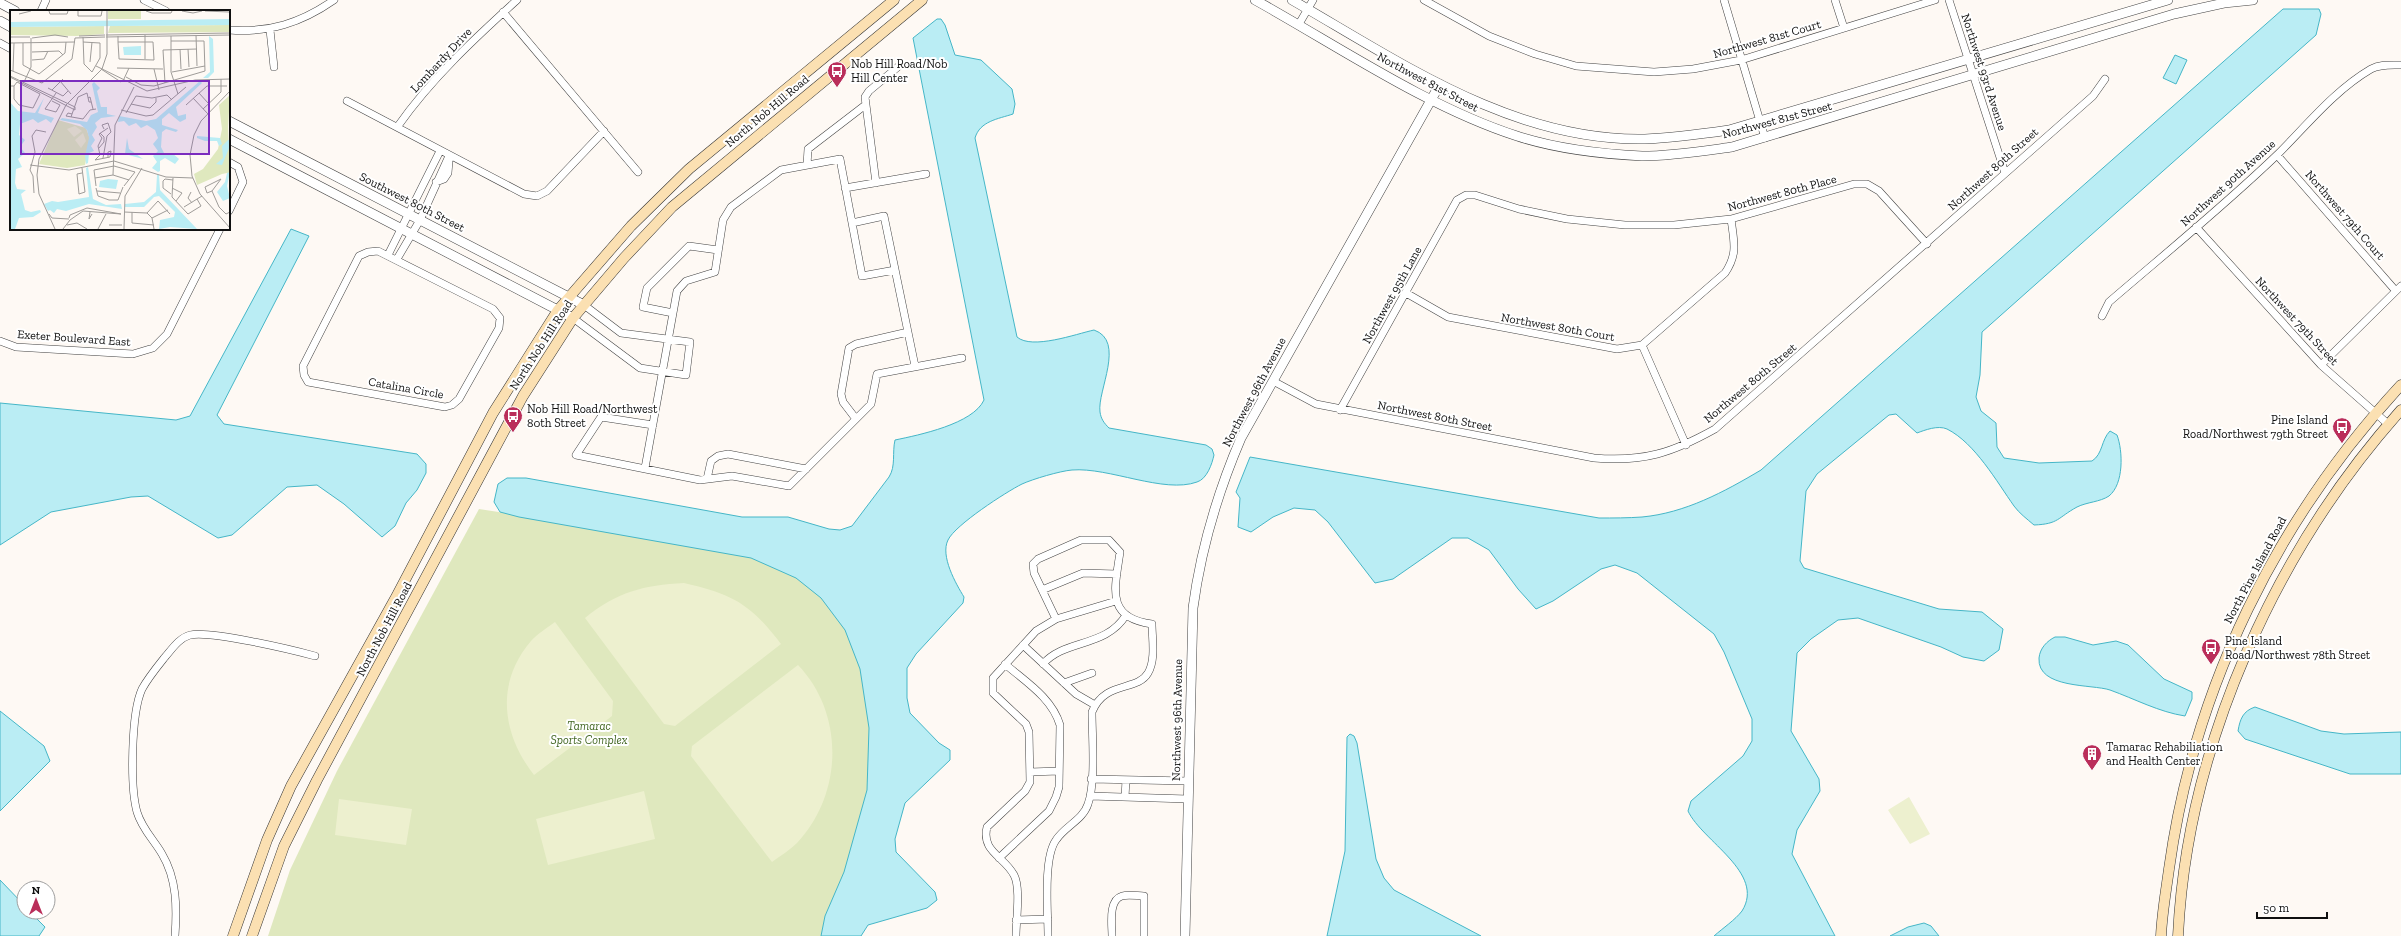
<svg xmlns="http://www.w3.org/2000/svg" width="2401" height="936" font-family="'Zilla Slab',serif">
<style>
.green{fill:#dfe8be}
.pitch{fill:#edf0cf}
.water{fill:#baedf4;stroke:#45b6c7}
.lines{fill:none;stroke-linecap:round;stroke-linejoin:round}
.minor-casing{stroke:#434343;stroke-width:8}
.tertiary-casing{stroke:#434343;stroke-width:10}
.secondary-casing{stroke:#323232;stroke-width:11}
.minor{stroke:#fff;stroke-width:7}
.tertiary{stroke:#fff;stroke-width:9}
.secondary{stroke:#fbe0b2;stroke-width:10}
.labels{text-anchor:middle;stroke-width:4;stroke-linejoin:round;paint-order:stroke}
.street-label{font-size:12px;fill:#101010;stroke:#fff}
.poi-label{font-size:12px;fill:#101010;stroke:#fff;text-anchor:start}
.park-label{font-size:12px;font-style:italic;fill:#426622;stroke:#fff}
.inset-road{fill:none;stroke:#9f9c99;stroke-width:1}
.view{fill:#7b2cbf;fill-opacity:0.15;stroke:#7b2cbf;stroke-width:2}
.inset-edge{fill:none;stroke:#101010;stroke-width:2}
</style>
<rect width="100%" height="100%" fill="#fef9f4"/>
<path class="green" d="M 479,509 L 689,542 L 754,555 L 800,577 L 832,602 L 864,662 L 875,743 L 864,827 L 823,936 L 268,936 L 290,870 L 337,771 Z"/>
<path class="pitch" d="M 684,583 C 732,594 751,604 781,644 L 675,726 L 664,724 L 585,618 C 617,592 644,585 684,583 Z
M 555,622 L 613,701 L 612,716 L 534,775 C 502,734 495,683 531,641 C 537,634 547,628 555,622 Z
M 798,665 C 845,714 843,794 797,843 C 790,850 780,856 772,862 L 691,756 L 692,746 Z
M 644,791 L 655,839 L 548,865 L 536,819 Z
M 1909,797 L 1930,834 L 1910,844 L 1888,810 Z
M 339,799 L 412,809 L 406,845 L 335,835 Z"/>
<path class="water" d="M 2283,9 L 2319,9 L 2321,14 L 2316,35 L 1982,332 L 1980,375 L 1976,397 L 1981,411 L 1996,423 L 1997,447 L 2004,458 L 2039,463 L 2092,461 C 2103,454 2101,440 2110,431 L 2117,435 C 2123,451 2124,484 2109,496 C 2100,502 2087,502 2077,507 C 2057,518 2059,524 2034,525 C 2027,519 2019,513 2014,506 C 1997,482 1975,443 1947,429 C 1938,425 1925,430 1917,433 L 1896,414 L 1889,415 L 1817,474 L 1806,491 L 1800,561 L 1804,568 L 1939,609 L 1982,612 L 2003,629 L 1999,650 L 1984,661 L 1963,657 L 1941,647 L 1858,618 L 1838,620 L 1811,639 L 1797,653 L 1791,731 L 1819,779 L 1820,791 L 1797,830 L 1792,854 L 1835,936 L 1714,936 C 1723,928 1735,920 1742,911 C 1766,873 1702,841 1688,811 L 1691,801 L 1743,756 L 1752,741 L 1752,719 L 1724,652 L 1714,634 L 1637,573 L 1615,565 L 1601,569 L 1553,601 L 1536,609 L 1518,589 L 1489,550 L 1468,538 L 1452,538 L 1393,579 L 1375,583 L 1328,522 L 1315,510 L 1294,508 L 1273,517 L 1251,532 L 1238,527 L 1240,498 L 1236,492 L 1250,457 L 1599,518 C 1613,518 1628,518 1642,517 C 1685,513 1724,492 1761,470 Z
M 937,19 L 941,19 L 945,25 L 955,55 L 981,60 L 1012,89 L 1015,104 L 1013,114 C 998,119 980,121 975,138 L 1017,337 C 1032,350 1076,334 1094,330 C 1126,341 1097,391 1100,412 C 1101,419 1104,423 1109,428 L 1206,445 L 1212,449 L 1214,455 C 1212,464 1207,479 1197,482 C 1164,494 1109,467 1072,470 C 1060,471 1033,479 1022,484 C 1006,492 955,525 948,540 C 940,556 956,584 964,597 L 963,603 L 916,654 L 907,668 L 907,698 L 910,713 L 939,743 L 950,750 L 950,760 L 905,803 L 895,839 L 896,852 L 935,892 L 937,900 L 927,908 L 868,925 L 861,936 L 821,936 L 825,916 L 844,872 L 867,790 L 869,728 L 860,669 L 845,630 L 821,598 L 796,578 L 751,558 L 519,517 L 500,512 L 494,502 L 498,484 L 507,478 L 526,478 L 742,517 L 788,517 L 829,529 L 840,530 L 852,526 L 889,477 C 896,466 892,453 895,440 C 919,435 973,424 984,400 L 913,38 Z
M 2175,55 L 2187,60 L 2176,84 L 2163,78 Z
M 291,229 L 309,236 L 217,415 L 224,424 L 417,454 L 426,464 L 426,473 L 417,490 L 406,503 L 395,526 L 382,537 L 344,504 L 317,485 L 287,487 L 232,535 L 218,538 L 148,496 L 131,497 L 51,512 L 0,545 L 0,403 L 176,420 L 190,416 Z
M 2055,637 L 2065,637 L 2093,645 L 2116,641 L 2128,645 L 2164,679 L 2192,692 L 2192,699 L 2185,716 C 2159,712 2135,699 2110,690 C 2092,684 2037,689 2039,658 C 2040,648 2047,641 2055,637 Z
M 2255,707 L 2321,731 L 2344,734 L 2401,732 L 2401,774 L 2350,774 L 2245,739 L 2238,731 C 2240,719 2243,711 2255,707 Z
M 0,711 L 44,746 L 50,761 L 0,811 Z
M 1350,734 L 1354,736 L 1357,743 L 1376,859 L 1384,878 L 1394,890 L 1481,936 L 1327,936 L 1345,851 L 1347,737 Z
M 0,880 L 24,905 L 24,912 L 30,912 L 45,927 L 39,936 L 0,936 Z
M 1924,923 L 1931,926 L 1939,936 L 1890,936 L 1908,927 Z"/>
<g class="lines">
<g class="minor-casing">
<path id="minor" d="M 144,0 L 166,11
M 1424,0 L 1489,36 L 1535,54 L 1576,66 L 1654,72 L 1693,69 L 1741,60 L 1935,0
M 1724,0 L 1765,138
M 1835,0 L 1844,28
M 1949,0 L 2005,173
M 41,11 L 46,0
M 503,12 L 638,172
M 1299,24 L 1313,0
M 229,30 C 269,33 301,23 334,0
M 270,30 L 274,67
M 0,43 L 11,49
M 347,101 L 524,194 L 537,196 L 547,191 L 604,131
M 398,126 C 431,79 474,39 517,0
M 2277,155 L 2395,290
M 229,162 L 238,167 L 243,182 L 229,211
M 807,165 L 808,149 L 864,106
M 436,182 L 444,179 L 448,173 L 449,161
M 876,183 L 865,97 L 869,91 L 899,66
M 845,188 L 926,174
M 852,223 L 884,216 L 915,366
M 2196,227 L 2321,365 L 2388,424
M 378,251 L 493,309 L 500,318 L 499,328 L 459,399 L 452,405 L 445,407 L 308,382 L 304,375 L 303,366 L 359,256 L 368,252 Z
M 388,255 L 440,151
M 397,259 L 420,220 L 449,156
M 1406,293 L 1448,317 L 1617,349 L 1642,345 L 1725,273 C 1738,254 1734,242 1731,219
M 673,313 L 643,307 L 647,288 L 689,246 L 718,250
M 2102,316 L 2109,302 C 2166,253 2224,206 2278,154 C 2307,125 2335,90 2371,69 C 2380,64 2391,65 2401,65
M 573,318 L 640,368 L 686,375 L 690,342 L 621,333 L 584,305
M 0,341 L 16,347 L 133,354 L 153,348 L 167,334 L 220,229
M 1642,345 L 1686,445
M 2321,365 L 2401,286
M 1273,381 L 1316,404 L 1594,458 C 1644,462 1672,453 1715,429 L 2093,96 L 2105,79
M 1340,410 L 1457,200 L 1466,195 L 1475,195 L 1519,209 L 1567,219 L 1625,225 L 1674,225 L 1731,219 L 1854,184 L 1867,184 L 1879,191 L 1927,244
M 856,419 L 843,402 L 841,394 L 849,348 L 856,344 L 908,332
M 653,425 L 601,417 L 576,455 L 700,480 L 732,476 L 789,486 L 871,404 L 877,374 L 962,358
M 645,468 L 677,291 L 686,281 L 715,272 L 723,220 L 731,207 L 781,170 L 840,159 L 862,276 L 895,270
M 707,479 L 711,461 L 718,456 L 728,454 L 806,469
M 1042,590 L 1083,573 L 1117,574
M 1023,645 L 1076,694 L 1095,705
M 1043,664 C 1064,639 1106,648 1126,615
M 1064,683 L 1092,673
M 1030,772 L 1059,771
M 1091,779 L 1188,781
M 1090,796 L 1188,799
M 1125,797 L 1126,780
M 999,858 L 1049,811 L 1056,797 L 1059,787 L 1060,725 C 1052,698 1026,682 1005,664
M 1016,920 L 1048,919
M 175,936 C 177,908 177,879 162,854 C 154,840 142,829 137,812 C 130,787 131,713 142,689 C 148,678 157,667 165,657 C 172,649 179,638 190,635 C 209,630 293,650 315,656
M 1016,936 C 1016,920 1021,888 1014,875 C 1004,856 981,852 987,827 L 1025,791 L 1030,782 L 1029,732 L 1026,724 L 993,693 L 993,678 L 1036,631 L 1056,619 L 1116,601
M 1048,936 C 1048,912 1043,858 1056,840 C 1065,826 1083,820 1088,804 C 1096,782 1092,736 1092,712 C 1105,680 1137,692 1148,673 C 1156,660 1152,638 1152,624 C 1105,618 1115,588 1120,552 L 1109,540 L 1081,540 L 1038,559 L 1033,564 L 1034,573 L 1056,619
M 1112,936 C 1112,925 1108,900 1122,896 C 1128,894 1138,896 1144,896 L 1144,936"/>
</g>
<g class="tertiary-casing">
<path id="tertiary" d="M 1255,0 C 1338,46 1427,107 1517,136 C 1557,149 1601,154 1642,156 C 1672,156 1703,151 1732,147 L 2174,14 L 2224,3 L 2253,0
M 1292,0 C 1400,62 1514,142 1645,139 C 1673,138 1701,134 1729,130 L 2168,0
M 0,3 L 15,11
M 0,21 L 11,27
M 229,121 L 584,305
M 229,139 L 573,318
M 1185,936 L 1193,608 C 1201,548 1217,494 1241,438 L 1440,84"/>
</g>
<g class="secondary-casing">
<path id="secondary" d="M 233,936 L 267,840 L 291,786 L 395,599 L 493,413 L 558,310 L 631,226 L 689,169 L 894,0
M 252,936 L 284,846 L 317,780 L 523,396 L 573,318 L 624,258 L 672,207 L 922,0
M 2161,936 C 2162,913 2166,891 2169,869 C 2194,687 2277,519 2401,385
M 2178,936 C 2187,746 2275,551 2401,410"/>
</g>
<use href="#minor" class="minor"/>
<use href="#tertiary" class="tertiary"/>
<use href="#secondary" class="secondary"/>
</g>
<defs>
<g id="bus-pin" transform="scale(1)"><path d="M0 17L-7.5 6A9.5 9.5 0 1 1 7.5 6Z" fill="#ba2e5a" stroke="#fff"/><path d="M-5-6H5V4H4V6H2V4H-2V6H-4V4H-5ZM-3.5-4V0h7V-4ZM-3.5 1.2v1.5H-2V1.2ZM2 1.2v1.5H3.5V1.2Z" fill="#fff"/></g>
<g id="building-pin" transform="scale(1)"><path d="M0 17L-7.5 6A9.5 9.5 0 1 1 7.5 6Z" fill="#ba2e5a" stroke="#fff"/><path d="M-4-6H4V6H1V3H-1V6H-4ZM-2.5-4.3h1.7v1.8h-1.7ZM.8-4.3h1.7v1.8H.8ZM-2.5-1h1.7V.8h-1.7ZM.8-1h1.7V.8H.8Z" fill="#fff"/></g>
</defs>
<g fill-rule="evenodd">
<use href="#bus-pin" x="837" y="71"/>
<use href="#bus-pin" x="513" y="416"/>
<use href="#bus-pin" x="2342" y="427"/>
<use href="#bus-pin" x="2211" y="648"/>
<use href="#building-pin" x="2092" y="754"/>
</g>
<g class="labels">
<g class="street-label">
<text transform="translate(1767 39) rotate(-16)" y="4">Northwest 81st Court</text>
<text transform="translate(441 60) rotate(-47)" y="4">Lombardy Drive</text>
<text transform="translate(1984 72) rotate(72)" y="4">Northwest 93rd Avenue</text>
<text transform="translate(1428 82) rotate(28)" y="4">Northwest 81st Street</text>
<text transform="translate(767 111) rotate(-40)" y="4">North Nob Hill Road</text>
<text transform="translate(1777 120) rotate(-15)" y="4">Northwest 81st Street</text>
<text transform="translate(1993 169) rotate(-42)" y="4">Northwest 80th Street</text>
<text transform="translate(2228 183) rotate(-42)" y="4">Northwest 90th Avenue</text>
<text transform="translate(1782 193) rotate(-15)" y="4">Northwest 80th Place</text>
<text transform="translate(412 202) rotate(27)" y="4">Southwest 80th Street</text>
<text transform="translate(2345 215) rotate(49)" y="4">Northwest 79th Court</text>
<text transform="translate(1392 295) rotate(-61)" y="4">Northwest 95th Lane</text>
<text transform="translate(2297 321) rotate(47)" y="4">Northwest 79th Street</text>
<text transform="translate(1558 327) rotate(10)" y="4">Northwest 80th Court</text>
<text transform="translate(74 338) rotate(4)" y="4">Exeter Boulevard East</text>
<text transform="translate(541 345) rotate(-57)" y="4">North Nob Hill Road</text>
<text transform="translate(1750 383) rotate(-40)" y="4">Northwest 80th Street</text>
<text transform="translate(406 388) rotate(10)" y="4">Catalina Circle</text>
<text transform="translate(1254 392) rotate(-62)" y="4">Northwest 96th Avenue</text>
<text transform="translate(1435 416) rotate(11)" y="4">Northwest 80th Street</text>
<text transform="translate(2255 570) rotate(-62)" y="4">North Pine Island Road</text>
<text transform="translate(384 629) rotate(-62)" y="4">North Nob Hill Road</text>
<text transform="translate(1177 720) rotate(-89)" y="4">Northwest 96th Avenue</text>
</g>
<g class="poi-label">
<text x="851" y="68">Nob Hill Road/Nob<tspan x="851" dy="14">Hill Center</tspan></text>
<text x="527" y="413">Nob Hill Road/Northwest<tspan x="527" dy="14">80th Street</tspan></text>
<text x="2328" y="424" text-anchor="end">Pine Island<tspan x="2328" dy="14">Road/Northwest 79th Street</tspan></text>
<text x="2225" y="645">Pine Island<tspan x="2225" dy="14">Road/Northwest 78th Street</tspan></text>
<text x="2106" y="751">Tamarac Rehabiliation<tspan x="2106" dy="14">and Health Center</tspan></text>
</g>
<g class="park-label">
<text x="589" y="730">Tamarac<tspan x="589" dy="14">Sports Complex</tspan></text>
</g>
</g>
<g transform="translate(10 10)">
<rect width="220" height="220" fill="#fef9f4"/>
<path d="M 98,1 L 131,1 L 131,9 L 98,9 ZM 220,15 L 220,22 L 98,23 L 100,16 ZM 94,16 L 94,24 L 67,26 L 0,25 L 0,17 ZM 220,85 L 218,117 L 220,167 L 217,163 L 212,164 L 187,175 L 184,164 L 193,159 L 208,139 L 212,119 L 209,95 ZM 48,110 L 76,118 L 80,129 L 75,155 L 57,158 L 29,154 Z" fill="#dfe8be"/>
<path d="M 65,116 L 72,121 L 64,127 L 57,119 ZM 73,123 L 76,131 L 71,138 L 65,130 Z" fill="#edf0cf"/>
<path d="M 220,9 L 220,15 L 0,17 L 0,12 ZM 199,26 L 203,29 L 204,62 L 198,68 L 193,68 L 200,62 ZM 131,36 L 131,45 L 114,45 L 113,37 ZM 190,71 L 192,73 L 166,97 L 168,106 L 176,104 L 176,109 L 170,112 L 159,103 L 152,109 L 152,115 L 168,120 L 166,122 L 156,119 L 152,122 L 151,137 L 155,145 L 162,143 L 169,149 L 165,154 L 155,148 L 150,151 L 150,161 L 148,162 L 142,158 L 147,152 L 143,146 L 148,141 L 143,134 L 148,128 L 145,120 L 137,115 L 131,118 L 126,113 L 119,116 L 114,111 L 108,112 L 109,106 L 136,111 L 146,109 ZM 84,72 L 90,78 L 87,81 L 91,97 L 97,97 L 97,104 L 106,106 L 91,108 L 85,113 L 87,117 L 82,125 L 85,130 L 81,136 L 84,141 L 79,143 L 78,153 L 76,154 L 75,146 L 79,128 L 77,120 L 70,114 L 50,110 L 52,108 L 77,112 L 81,105 L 88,102 L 82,74 ZM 34,88 L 28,103 L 44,108 L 41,113 L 36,109 L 28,113 L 23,109 L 10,114 L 9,125 L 15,130 L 10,137 L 15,143 L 8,149 L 12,157 L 6,159 L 5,173 L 7,179 L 16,180 L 11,184 L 15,200 L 21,202 L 30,200 L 31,202 L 23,207 L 9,208 L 5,219 L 0,219 L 0,92 L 8,101 L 25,103 ZM 187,126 L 210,128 L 212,134 L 209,136 L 207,131 L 195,131 L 187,128 ZM 117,128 L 119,139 L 133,149 L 115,144 ZM 218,130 L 220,130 L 220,136 L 212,155 L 206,154 L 213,148 L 212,136 ZM 78,157 L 83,189 L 96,195 L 111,194 L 112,199 L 79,194 L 56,201 L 47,199 L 44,203 L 40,200 L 38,201 L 34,194 L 42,191 L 48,192 L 79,187 L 76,158 ZM 220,162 L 217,176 L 220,188 L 213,191 L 207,182 L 215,172 L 217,163 ZM 147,165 L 149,165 L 150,180 L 187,219 L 160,217 L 149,219 L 150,210 L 164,207 L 165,202 L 149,186 L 144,187 L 134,197 L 115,197 L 115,194 L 134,192 L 146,182 ZM 98,169 L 108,170 L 106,179 L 89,177 L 90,171 Z" fill="#baedf4"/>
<path class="inset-road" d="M 39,1 L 40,4 L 57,4 L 58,1M 68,1 L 68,6 L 91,6 L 92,1M 136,1 L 142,3 L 161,3 L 162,1M 172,1 L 183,3 L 192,1M 195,1 L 219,2M 9,4 L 21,1M 96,25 L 220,23M 186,25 L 187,56M 69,26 L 95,25M 161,26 L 161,62 L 168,84M 0,27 L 20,27M 73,27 L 74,54 L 82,62 L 90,48 L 90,33 L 73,32M 96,27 L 220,25M 22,28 L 45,25 L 58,27M 65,28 L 95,27M 108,32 L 143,32 L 144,50 L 109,49 L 109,48 L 108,32 L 108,26M 0,33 L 65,32M 13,33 L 13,55 L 29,64 L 55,43 L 56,32M 170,39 L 171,59M 178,39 L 179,57M 22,42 L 49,41 L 53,45M 135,49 L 135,25M 22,50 L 34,49 L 38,41M 80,52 L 82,32M 86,56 L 137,81 L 185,70 L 220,69M 107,58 L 153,59M 91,59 L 111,72M 144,59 L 149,80M 0,60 L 32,73M 3,61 L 4,33M 162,62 L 195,56M 0,66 L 65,97 L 65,100 L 0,67M 116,67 L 131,75 L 144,76 L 195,61 L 194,31 L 161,31M 50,71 L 61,84M 113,71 L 119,58M 14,72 L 21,57 L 21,28M 32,73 L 62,49 L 65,28M 155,73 L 153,40 L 187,39M 0,76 L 4,76 L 7,72 L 30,84 L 23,98 L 9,95 L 4,89 L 4,76M 38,78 L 53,86 L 58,81M 42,80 L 53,69M 220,81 L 191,111 L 184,125 L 180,145 L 182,166 L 190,184 L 220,218M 189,83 L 198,93M 78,88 L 80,87 L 83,99M 183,88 L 198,104M 42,91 L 50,95 L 46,102 L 35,99 L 46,83M 121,94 L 140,98 L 146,92 L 146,88M 176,95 L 197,76 L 217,76M 193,99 L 211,82 L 211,69M 111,100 L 136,106 L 143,105 L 176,77M 116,103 L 126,86 L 142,88 L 157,85 L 162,90M 62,104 L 58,103 L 56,106 L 73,109 L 80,100 L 86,99M 61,107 L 68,87 L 77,83 L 79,92 L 81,92M 89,138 L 94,132 L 94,127 L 90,123M 93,148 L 97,126 L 101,122 L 98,113 L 92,115 L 94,119M 85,150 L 90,145 L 88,136 L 92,128 L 89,124 L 98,118M 85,150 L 100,147 L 101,141 L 98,142 L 98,148M 20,155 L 59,160 L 104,151 L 156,167 L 183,168M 72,158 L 75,182 L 69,184 L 67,164 L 72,163M 103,165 L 105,115 L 124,77M 85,168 L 103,165 L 119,170M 163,168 L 162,187 L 178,204 L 191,196 L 187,189M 211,169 L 202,181 L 197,183 L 195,177 ZM 86,176 L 84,160 L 104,156 L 125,162 L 114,176M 86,178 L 88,186 L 99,190 L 108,190 L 113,177M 162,178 L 172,183 L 166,191M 87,181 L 110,183M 202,181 L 209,197 L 216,204 L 220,202M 181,182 L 178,188 L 182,193M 24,183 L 23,166 L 20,160 L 25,142 L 22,126 L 26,120 L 36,122M 161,184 L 153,178 L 153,171 L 155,169 L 163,170M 174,197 L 192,186M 80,202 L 79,209 L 82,204M 114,202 L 137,203 L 142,208 L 144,219M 122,202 L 122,213 L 144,215M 137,203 L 148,191 L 160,204M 39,204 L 42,208 L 59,209M 59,208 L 60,205 L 77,198 L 111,204M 142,208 L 158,200M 57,215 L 67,213 L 77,219M 99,215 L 112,215M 45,219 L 29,184 L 27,165 L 29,149 L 56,95 L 92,59 L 97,44 L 97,1M 53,219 L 60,210 L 73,201 L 111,204M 88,219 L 96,204M 114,219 L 115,186 L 132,158"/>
<path class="view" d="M 11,71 L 199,71 L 199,144 L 11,144 Z"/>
<rect width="220" height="220" class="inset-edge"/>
</g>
<g transform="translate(36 900)"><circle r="19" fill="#ffffff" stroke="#9f9f9f"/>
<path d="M0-3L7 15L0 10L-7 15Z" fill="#ba2e5a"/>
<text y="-6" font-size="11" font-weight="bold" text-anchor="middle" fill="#101010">N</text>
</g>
<path d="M2257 912v6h70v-6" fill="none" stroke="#101010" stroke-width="2"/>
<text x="2263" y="912" font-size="12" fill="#101010" stroke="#ffffff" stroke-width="3" paint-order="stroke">50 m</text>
</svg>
